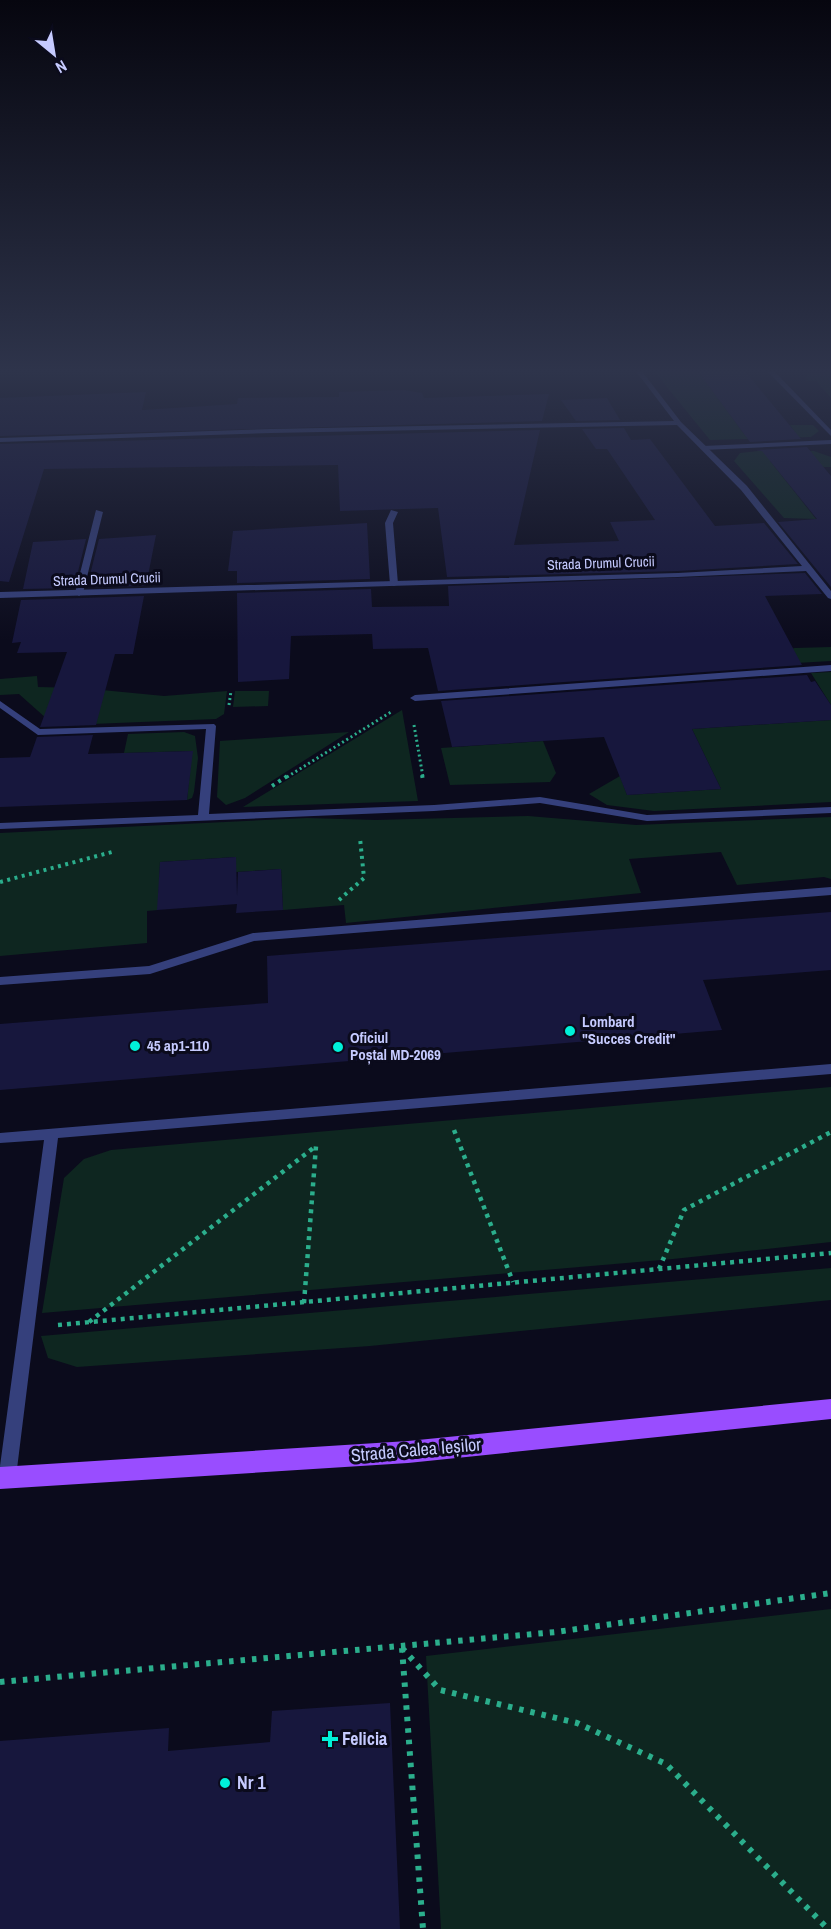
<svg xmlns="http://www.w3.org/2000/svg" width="831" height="1929" font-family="'Archivo Narrow',sans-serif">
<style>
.green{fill:#0e2620}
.building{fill:#17173d}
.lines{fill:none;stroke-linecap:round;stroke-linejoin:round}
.path-far3{stroke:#2bae8c;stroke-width:3;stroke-dasharray:2 3;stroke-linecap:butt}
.path-far2{stroke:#2bae8c;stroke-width:4;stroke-dasharray:3 4.5;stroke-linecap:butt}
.path-far1{stroke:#2bae8c;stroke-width:4.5;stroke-dasharray:4 5;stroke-linecap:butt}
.path{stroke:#2bae8c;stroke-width:6;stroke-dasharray:4.5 7;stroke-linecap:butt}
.service{fill:#35407c;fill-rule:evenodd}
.minor{fill:#35407c;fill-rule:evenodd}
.primary{fill:#994dff;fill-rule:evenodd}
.poi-dot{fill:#00f1d9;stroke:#0b0b1c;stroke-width:2}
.labels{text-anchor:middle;stroke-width:6;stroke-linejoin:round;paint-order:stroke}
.far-street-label{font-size:14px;fill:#c6cbff;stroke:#0b0b1c}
.poi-label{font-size:15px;font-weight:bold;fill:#c6cbff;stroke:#0b0b1c;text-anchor:start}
.near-street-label{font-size:18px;fill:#c6cbff;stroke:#0b0b1c}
.near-poi-label{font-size:18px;font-weight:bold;fill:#c6cbff;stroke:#0b0b1c;text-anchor:start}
</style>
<rect width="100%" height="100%" fill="#0b0b1c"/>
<path class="green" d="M 653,370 L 697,370 L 744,434 L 794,431 L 790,425 L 813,425 L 819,431 L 811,437 L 710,440 Z
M 831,372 L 831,398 L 816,381 L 806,381 L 807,374 Z
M 758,451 L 814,451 L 831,457 L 831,467 L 824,467 L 770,461 L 816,519 L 784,518 L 734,461 L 740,453 Z
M 831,647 L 831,661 L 620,673 L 795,648 Z
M 831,672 L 831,705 L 811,673 Z
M 37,676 L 38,687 L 81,688 L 164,696 L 227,691 L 224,714 L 216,719 L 67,725 L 47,719 L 19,694 L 0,695 L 0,679 Z
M 235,691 L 269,691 L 268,706 L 233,707 Z
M 402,710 L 418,801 L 243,807 Z
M 831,720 L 831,802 L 654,811 L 607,805 L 589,794 L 620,776 L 627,795 L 721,789 L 692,729 Z
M 184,732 L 195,736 L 198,758 L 194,792 L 192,798 L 187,800 L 192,751 L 124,753 L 128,734 Z
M 349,732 L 245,798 L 226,805 L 217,797 L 220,741 Z
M 543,741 L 556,773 L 550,782 L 450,785 L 441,748 Z
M 528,816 L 636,825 L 831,817 L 831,879 L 824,877 L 737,885 L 721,852 L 629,859 L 641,893 L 346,923 L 344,905 L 283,910 L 281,869 L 236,872 L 235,857 L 160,862 L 158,910 L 147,911 L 147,943 L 0,956 L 0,833 L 307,818 L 376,820 Z
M 831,1087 L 831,1242 L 673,1259 L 42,1313 L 64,1178 L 84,1159 L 111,1150 Z
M 831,1268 L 831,1300 L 370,1346 L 77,1367 L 48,1358 L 41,1336 Z
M 831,1609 L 831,1929 L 441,1929 L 426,1656 Z"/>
<path class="building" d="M 697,370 L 744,370 L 801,439 L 750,442 Z
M 404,390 L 422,393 L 424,398 L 549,394 L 542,421 L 0,436 L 0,398 L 146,392 L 142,410 L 237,404 L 238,398 L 339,397 L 339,392 Z
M 607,398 L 620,420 L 576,421 L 561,400 Z
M 624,428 L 631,440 L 650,439 L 715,526 L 764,523 L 798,564 L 678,571 L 447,577 L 438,508 L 340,511 L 338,465 L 44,469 L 9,582 L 0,581 L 0,444 L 540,430 L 514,545 L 619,541 L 610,522 L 655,520 L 607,449 L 596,449 L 582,429 Z
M 807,447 L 831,476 L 831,587 L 778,522 L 817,519 L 762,451 L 756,450 Z
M 367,523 L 370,579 L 237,583 L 237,571 L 228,571 L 233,531 Z
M 156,535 L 146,586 L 87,587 L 99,539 Z
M 86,539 L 74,588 L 23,589 L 33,542 Z
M 805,573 L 822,594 L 765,596 L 802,665 L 438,691 L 428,648 L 373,649 L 372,634 L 291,636 L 289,679 L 238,682 L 237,593 L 371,589 L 372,607 L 449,606 L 448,586 Z
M 144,596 L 133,654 L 115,654 L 96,725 L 40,727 L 67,652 L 17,653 L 21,642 L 12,643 L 21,600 Z
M 807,675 L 811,682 L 815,681 L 831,705 L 831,720 L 692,729 L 721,789 L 627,795 L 604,737 L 452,747 L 441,701 Z
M 93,735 L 88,754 L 193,751 L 187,800 L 0,807 L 0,758 L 30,757 L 37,737 Z
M 236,857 L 237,896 L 238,872 L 281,869 L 283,910 L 236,913 L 237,904 L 157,910 L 160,862 Z
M 831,912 L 831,970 L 703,980 L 722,1030 L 0,1090 L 0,1024 L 268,1003 L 267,956 Z
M 390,1703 L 400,1929 L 0,1929 L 0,1741 L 169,1728 L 168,1751 L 270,1742 L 272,1711 Z"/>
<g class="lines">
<path class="path-far3" d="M 229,705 L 231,691
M 414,725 L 423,777
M 287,777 L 391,712"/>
<path class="path-far2" d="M 422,775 L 423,780
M 272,786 L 289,775
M 0,882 L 112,852
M 339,900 L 364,878 L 360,838"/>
<path class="path-far1" d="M 454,1130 L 513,1282
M 659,1269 L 684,1210 L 831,1132
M 304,1303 L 316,1146
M 89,1322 L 316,1146
M 58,1325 L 831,1253"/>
<path class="path" d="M 402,1648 L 440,1690 L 577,1723 L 666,1764 L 828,1929
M 402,1648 L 423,1929
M 0,1682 L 556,1632 L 831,1593"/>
<path class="service" d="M 766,370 L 773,370 L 831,430 L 831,436 Z
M 831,440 L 831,444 L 703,450 L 700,448 L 703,446 Z
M 96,510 L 103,512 L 83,593 L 79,596 L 75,593 Z
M 391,510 L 398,512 L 393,523 L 398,584 L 394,586 L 390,584 L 385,523 Z
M 831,665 L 831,671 L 415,701 L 410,698 L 415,695 Z
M 0,701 L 40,729 L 214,724 L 216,726 L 209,814 L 434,805 L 540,797 L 647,815 L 831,807 L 831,813 L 647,821 L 540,803 L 434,811 L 0,829 L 0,823 L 198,815 L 206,729 L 38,735 L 0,708 Z
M 831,887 L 831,895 L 254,941 L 150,974 L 0,985 L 0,977 L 149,966 L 253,933 Z
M 831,1064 L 831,1074 L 58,1138 L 16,1477 L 13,1483 L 7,1485 L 1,1483 L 0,1466 L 44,1140 L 0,1143 L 0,1133 Z"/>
<path class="minor" d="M 635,370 L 641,370 L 681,422 L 747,486 L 831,591 L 831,599 L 828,598 L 806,571 L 678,577 L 0,598 L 0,592 L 678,573 L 802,566 L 741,490 L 677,425 L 271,433 L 0,442 L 0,438 L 271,429 L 674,421 Z"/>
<path class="primary" d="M 831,1399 L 831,1419 L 408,1463 L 0,1489 L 0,1467 L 408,1441 Z"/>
</g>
<linearGradient id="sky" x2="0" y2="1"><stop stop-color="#06060f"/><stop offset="0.58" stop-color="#2e344b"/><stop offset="1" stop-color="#2e344b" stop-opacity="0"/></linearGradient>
<rect width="831" height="640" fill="url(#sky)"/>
<g class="poi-dot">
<circle cx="570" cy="1031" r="6"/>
<circle cx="135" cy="1046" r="6"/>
<circle cx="338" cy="1047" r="6"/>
<path d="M327 1730h6v6h6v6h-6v6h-6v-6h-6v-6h6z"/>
<circle cx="225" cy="1783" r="6"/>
</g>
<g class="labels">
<g class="far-street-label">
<text transform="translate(601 563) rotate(-2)" y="5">Strada Drumul Crucii</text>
<text transform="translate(107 579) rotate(-2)" y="5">Strada Drumul Crucii</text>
</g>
<g class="poi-label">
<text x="582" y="1027">Lombard<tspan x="582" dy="17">"Succes Credit"</tspan></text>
<text x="350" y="1043">Oficiul<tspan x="350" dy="17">Poștal MD-2069</tspan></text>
<text x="147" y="1051">45 ap1-110</text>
</g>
<g class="near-street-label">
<text transform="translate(416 1450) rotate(-5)" y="6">Strada Calea Ieșilor</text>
</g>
<g class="near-poi-label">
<text x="342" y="1745">Felicia</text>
<text x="237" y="1789">Nr 1</text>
</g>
</g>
<g transform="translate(54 54) rotate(150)" stroke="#0b0b1c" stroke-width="4.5" paint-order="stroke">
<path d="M0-4.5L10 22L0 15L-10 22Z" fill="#c6cbff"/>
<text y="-9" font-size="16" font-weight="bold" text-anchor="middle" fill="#c6cbff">N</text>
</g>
</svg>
